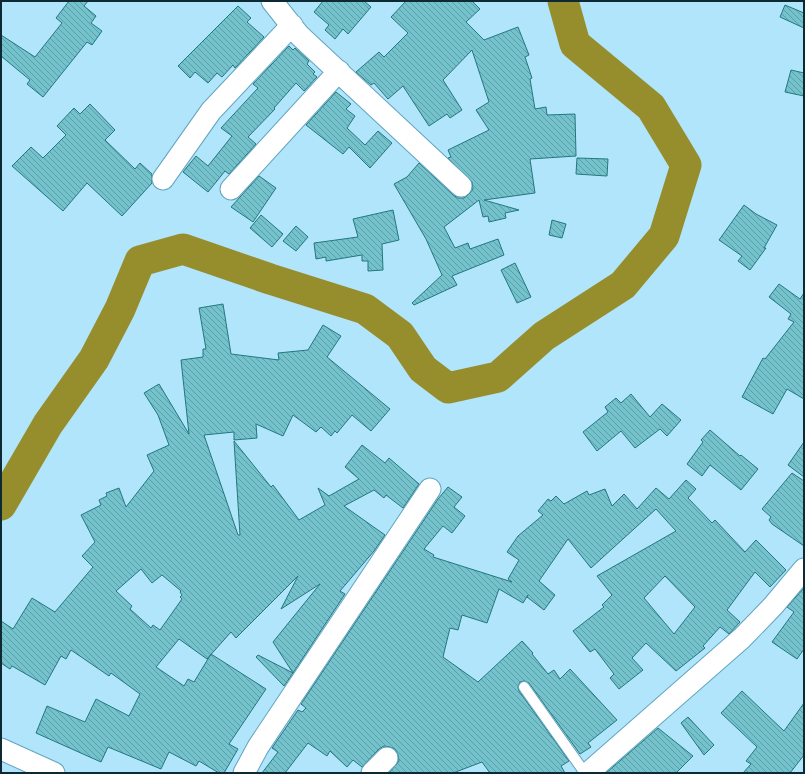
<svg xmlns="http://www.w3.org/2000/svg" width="805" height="774" font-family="Roboto,sans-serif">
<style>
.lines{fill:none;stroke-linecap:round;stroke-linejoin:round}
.river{stroke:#968e2d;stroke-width:31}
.building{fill:url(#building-back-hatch);stroke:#24777f;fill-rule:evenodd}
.lane-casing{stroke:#62a5bf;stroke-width:12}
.street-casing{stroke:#62a5bf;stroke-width:23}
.lane{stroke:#fff;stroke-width:10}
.street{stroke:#fff;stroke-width:21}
</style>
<defs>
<pattern id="building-back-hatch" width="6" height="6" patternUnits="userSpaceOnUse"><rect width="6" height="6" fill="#74c2cb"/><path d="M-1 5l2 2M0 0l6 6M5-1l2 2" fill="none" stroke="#5e9ea6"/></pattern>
</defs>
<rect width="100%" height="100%" fill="#b0e5fb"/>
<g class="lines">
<path class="river" d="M 1,505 L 48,424 L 94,359 L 120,309 L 140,261 L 183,249 L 270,279 L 365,309 L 400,335 L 423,369 L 448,388 L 498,377 L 544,336 L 623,285 L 664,236 L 686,165 L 651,107 L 575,44 L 563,1"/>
</g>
<path class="building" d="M 69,1 L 88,1 L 84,6 L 96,16 L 91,23 L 102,31 L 92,45 L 87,42 L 43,97 L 27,84 L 30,80 L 1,56 L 1,35 L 35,57 L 62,23 L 56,18 Z
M 323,1 L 364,1 L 371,7 L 348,34 L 343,29 L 335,39 L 325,30 L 329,25 L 314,12 Z
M 406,1 L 472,1 L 480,9 L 466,22 L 484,40 L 518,27 L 529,55 L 525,57 L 532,78 L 530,79 L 535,109 L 546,107 L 547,115 L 575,114 L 576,156 L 530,159 L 535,193 L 484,200 L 519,210 L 505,213 L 506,218 L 489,222 L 488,216 L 483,217 L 479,200 L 444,227 L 455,248 L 468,243 L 470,249 L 498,239 L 504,255 L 452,276 L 457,285 L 414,305 L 412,303 L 442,275 L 426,239 L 394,184 L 407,177 L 419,163 L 453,195 L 458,198 L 464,198 L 469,194 L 473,189 L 472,182 L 448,158 L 451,157 L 448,150 L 489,130 L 476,110 L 489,102 L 472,50 L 443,80 L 462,110 L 450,118 L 447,114 L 429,126 L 403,86 L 388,99 L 374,83 L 371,85 L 356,72 L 379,52 L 384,57 L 408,33 L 391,17 Z
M 785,5 L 804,13 L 804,28 L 780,17 Z
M 238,6 L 251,18 L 247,22 L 264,37 L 235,68 L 233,65 L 222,77 L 217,73 L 208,83 L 195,72 L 190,78 L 178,66 Z
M 289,46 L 293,50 L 295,48 L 309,61 L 307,64 L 315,72 L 313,74 L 317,77 L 304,91 L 296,83 L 274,108 L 275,109 L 248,137 L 256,144 L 229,174 L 225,171 L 208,192 L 183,172 L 196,156 L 208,166 L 232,136 L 221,128 L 258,88 L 253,84 Z
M 791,70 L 804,73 L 804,96 L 785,92 Z
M 336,92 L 351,104 L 346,109 L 355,116 L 347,128 L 365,145 L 378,131 L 392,143 L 370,168 L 349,147 L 343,154 L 306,125 Z
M 90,104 L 115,130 L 105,140 L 135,169 L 140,163 L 152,174 L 152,183 L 122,216 L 87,183 L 63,211 L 12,166 L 31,147 L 43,158 L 66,135 L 57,126 L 74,108 L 80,114 Z
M 577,158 L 608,159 L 607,176 L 576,174 Z
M 259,176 L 276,188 L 253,222 L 231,207 Z
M 744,205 L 756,214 L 777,225 L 764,248 L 766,248 L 750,270 L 738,261 L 742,256 L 719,240 Z
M 393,210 L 399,240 L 382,244 L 383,270 L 368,271 L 368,261 L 362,261 L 362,255 L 326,261 L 326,257 L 316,259 L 314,243 L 358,237 L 353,219 Z
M 261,215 L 283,234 L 272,247 L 250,228 Z
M 552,220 L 566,224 L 562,238 L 549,235 Z
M 296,226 L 308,237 L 296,251 L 283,241 Z
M 515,263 L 531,297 L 517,303 L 501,270 Z
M 779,284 L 800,299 L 804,293 L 804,399 L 787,389 L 773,414 L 742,397 L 763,358 L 765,359 L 794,322 L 788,319 L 791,314 L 769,297 Z
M 223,304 L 231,354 L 279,360 L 278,353 L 308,350 L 323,325 L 341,336 L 327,357 L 390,409 L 371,431 L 352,415 L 337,433 L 335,431 L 331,436 L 321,427 L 316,432 L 293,415 L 283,436 L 256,424 L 257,438 L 234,440 L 234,432 L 204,435 L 238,535 L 240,535 L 234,441 L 271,487 L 273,485 L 299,520 L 325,505 L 318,488 L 329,496 L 359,479 L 345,467 L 362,445 L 385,463 L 389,458 L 419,484 L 403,508 L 386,495 L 384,498 L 374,490 L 344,506 L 385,535 L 374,551 L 340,591 L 345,594 L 293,673 L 273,642 L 320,584 L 281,609 L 298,576 L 236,638 L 231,632 L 207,659 L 179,639 L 156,667 L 184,686 L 188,679 L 194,682 L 211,654 L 266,689 L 229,744 L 238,749 L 224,773 L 219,773 L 199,761 L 196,766 L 169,752 L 161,769 L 108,747 L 101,762 L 36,733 L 47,706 L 85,722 L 96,699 L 129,716 L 140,694 L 111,673 L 109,676 L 71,650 L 66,659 L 61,656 L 45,685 L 12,666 L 10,669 L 1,663 L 1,621 L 13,629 L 32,598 L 55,612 L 93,567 L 82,556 L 95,542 L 81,515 L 101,505 L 99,500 L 107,496 L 106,493 L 119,488 L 126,507 L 154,471 L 147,455 L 169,445 L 158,415 L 144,393 L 159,384 L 189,434 L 181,360 L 203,357 L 203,349 L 206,349 L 199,308 ZM 141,569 L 152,583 L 162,575 L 181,591 L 180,592 L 182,595 L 180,597 L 182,599 L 160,630 L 153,625 L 151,628 L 130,609 L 132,606 L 116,591 Z
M 631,394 L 650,417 L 662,404 L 681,420 L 667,436 L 660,429 L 635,448 L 621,431 L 597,451 L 583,432 L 608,412 L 605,407 L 616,398 L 621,403 Z
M 710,430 L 740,456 L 741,455 L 758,469 L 741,490 L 710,465 L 702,476 L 687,464 L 703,442 L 701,440 Z
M 804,442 L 804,477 L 788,465 Z
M 792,473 L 804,481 L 804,546 L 772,524 L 769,520 L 771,517 L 762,509 Z
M 686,480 L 696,489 L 688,498 L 712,523 L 715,520 L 745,552 L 756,540 L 786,570 L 770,587 L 755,572 L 727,610 L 740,622 L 729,634 L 720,627 L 703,646 L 705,648 L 676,671 L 646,643 L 632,658 L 643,670 L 619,689 L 610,678 L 614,674 L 595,649 L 590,652 L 573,631 L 604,607 L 602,605 L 612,595 L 597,576 L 676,531 L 656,509 L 591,568 L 568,539 L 539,581 L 555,595 L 544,610 L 527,597 L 528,595 L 523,603 L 499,589 L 487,623 L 462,615 L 458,630 L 450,628 L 443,657 L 478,682 L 522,641 L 533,653 L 532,654 L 548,674 L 554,670 L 560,679 L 570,669 L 617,720 L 588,743 L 591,747 L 580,754 L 529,683 L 524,681 L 520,682 L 518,687 L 519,691 L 569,761 L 561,766 L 565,773 L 490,773 L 482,762 L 453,773 L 389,773 L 399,761 L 398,755 L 395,749 L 390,747 L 384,746 L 379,749 L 362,767 L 353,760 L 347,767 L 330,751 L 327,756 L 308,743 L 285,773 L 262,773 L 278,752 L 272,748 L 298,710 L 302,712 L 306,708 L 301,704 L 438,499 L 448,487 L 462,497 L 454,507 L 465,516 L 452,533 L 443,526 L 424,549 L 434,555 L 433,557 L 512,582 L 508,579 L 519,560 L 507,552 L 518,536 L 543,515 L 538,511 L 548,499 L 551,501 L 556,496 L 564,504 L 587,491 L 589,495 L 605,489 L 612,506 L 624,494 L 637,509 L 656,488 L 669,499 ZM 665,576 L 695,607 L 674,634 L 644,598 Z
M 804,588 L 804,649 L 797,659 L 772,642 L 794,612 L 787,607 Z
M 258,655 L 293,673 L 284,686 L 256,657 Z
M 742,691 L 784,731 L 804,703 L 804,755 L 790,773 L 743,773 L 751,764 L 746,761 L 757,747 L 721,713 Z
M 688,717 L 714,745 L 704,755 L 681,723 Z
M 658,728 L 693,756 L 676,773 L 606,773 Z"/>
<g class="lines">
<g class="lane-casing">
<path id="lane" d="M 524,687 L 585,773"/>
</g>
<g class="street-casing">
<path id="street" d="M 272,1 L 299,35 L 461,186
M 163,179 L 211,111 L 292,25
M 231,189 L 339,71
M 1,749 L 54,773
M 244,773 L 258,747 L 430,489
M 372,773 L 387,758
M 588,773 L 742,638 L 773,606 L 804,569"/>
</g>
<use href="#lane" class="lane"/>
<use href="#street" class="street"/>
</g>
<rect width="805" height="774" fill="none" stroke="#0d2934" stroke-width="4"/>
</svg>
